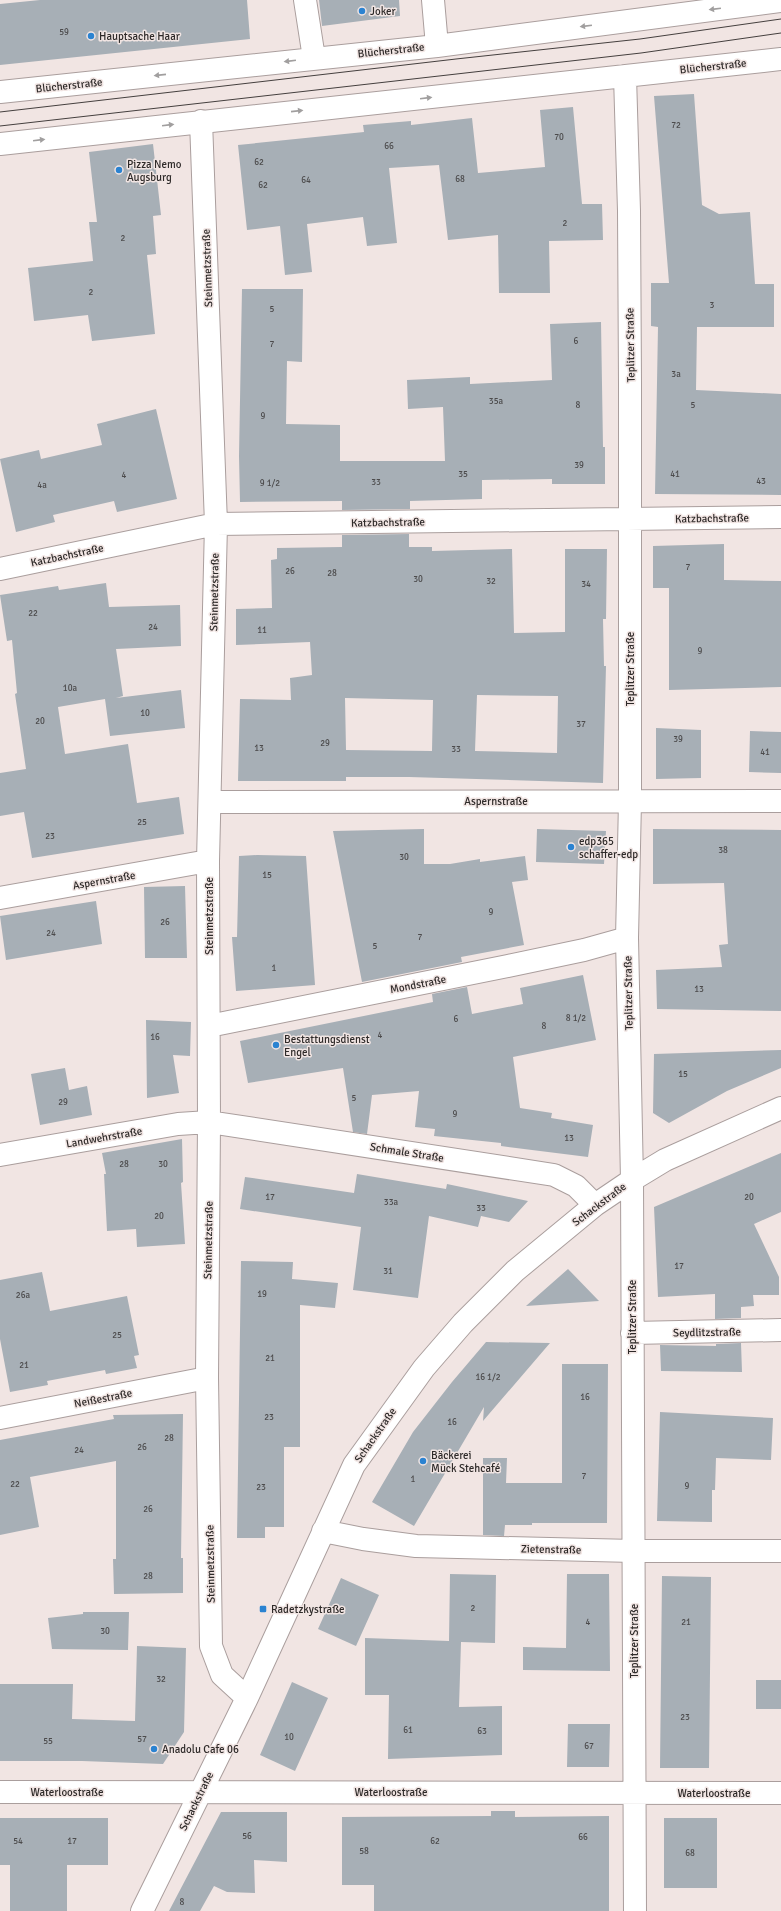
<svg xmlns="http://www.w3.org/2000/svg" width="781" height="1911" font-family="Signika,sans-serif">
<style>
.building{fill:#a7afb6;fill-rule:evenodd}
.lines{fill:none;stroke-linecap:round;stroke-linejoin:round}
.minor-casing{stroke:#aa9e9d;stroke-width:24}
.minor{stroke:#fff;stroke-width:22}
.tram{stroke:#443f3e;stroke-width:1}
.oneway{fill:#a19f9f}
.poi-dot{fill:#2b83d1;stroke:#f1e5e3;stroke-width:1.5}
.labels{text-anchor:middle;stroke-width:3;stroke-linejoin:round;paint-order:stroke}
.number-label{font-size:9px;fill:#4c4b4c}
.poi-label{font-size:11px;fill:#2e2a29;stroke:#f1e5e3;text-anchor:start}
.street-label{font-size:11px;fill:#2e2a29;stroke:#f1e5e3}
</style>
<rect width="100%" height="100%" fill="#f1e5e3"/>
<path class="building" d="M 40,0 L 247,0 L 250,39 L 0,65 L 0,4 Z
M 319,0 L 399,0 L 400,16 L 322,26 Z
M 694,94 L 702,205 L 719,214 L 750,212 L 755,284 L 774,284 L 774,327 L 697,327 L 696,390 L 781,394 L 781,495 L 655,494 L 658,327 L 651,326 L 651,283 L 669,283 L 654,96 Z
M 573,107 L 582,204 L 602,204 L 603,240 L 549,241 L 550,293 L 499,293 L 498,235 L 448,240 L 439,165 L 389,168 L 397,243 L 367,246 L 363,217 L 307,224 L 312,272 L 285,275 L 280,226 L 247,230 L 238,145 L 364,132 L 363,125 L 411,121 L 411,125 L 472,118 L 478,173 L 545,167 L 540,110 Z
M 153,144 L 161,215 L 153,216 L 156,254 L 147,255 L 155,334 L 92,341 L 88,315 L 34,321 L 28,268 L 93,261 L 89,222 L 97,222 L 89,152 Z
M 242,289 L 303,289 L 302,362 L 287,361 L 286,424 L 340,425 L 340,461 L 445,461 L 443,407 L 408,409 L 407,380 L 470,377 L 470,384 L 552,380 L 550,324 L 601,322 L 603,447 L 605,447 L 605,484 L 552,484 L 552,479 L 482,480 L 482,499 L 410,501 L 410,509 L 342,510 L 342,501 L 240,502 L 239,456 Z
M 156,409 L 177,499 L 117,512 L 114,501 L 53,515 L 55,522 L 16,532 L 0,459 L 39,450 L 41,459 L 102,445 L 97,424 Z
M 409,534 L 409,547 L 432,547 L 432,551 L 512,549 L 514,633 L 565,632 L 565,549 L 607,549 L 606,619 L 603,619 L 604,666 L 606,666 L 603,783 L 409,777 L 346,777 L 346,781 L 238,781 L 240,699 L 291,700 L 290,678 L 312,675 L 310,642 L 236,645 L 236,609 L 272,608 L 271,560 L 277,559 L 277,548 L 342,547 L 342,535 ZM 477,695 L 558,696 L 557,753 L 475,751 ZM 345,698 L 433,700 L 432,751 L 346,750 Z
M 724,544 L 724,580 L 781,581 L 781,687 L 669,690 L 669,588 L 653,588 L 653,546 Z
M 106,583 L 109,607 L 180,605 L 181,646 L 116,649 L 123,696 L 116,698 L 181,690 L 185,728 L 110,736 L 105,699 L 58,707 L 65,754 L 128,744 L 137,803 L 179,797 L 184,834 L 32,858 L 24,812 L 0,816 L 0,773 L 26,769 L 15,694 L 17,693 L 12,640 L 7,641 L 0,595 L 58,586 L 59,590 Z
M 656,728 L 701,730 L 701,778 L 656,779 Z
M 750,731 L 781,732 L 781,773 L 749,772 Z
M 424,829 L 424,864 L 450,864 L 480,859 L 480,862 L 525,856 L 528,880 L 512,882 L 524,945 L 461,957 L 462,962 L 362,982 L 333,831 Z
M 537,829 L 606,831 L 604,864 L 536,862 Z
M 653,829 L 781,830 L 781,1011 L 657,1009 L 656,970 L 722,967 L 719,945 L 728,944 L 724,883 L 653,884 Z
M 257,855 L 306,856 L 315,985 L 236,991 L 232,937 L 237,937 L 239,856 Z
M 185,886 L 187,958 L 145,958 L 144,887 Z
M 96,901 L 102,944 L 6,960 L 0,916 Z
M 583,975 L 596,1040 L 513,1057 L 520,1108 L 552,1113 L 551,1118 L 593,1125 L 588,1157 L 501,1146 L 501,1143 L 434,1136 L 435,1129 L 415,1127 L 419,1091 L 372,1095 L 367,1134 L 353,1132 L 343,1068 L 248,1083 L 240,1041 L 433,1002 L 432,994 L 467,987 L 472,1014 L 523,1004 L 520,988 Z
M 146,1020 L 191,1022 L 190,1056 L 173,1055 L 179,1093 L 147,1098 Z
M 781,1050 L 781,1068 L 727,1091 L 669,1123 L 653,1113 L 654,1054 Z
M 65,1068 L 69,1090 L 87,1086 L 92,1115 L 40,1125 L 31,1074 Z
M 182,1139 L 183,1182 L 181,1183 L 185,1244 L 137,1247 L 136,1229 L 107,1231 L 104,1174 L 106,1174 L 102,1153 Z
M 781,1153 L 781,1212 L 754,1224 L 779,1277 L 779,1295 L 753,1295 L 754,1306 L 741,1307 L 741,1318 L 715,1319 L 715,1294 L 658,1297 L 654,1207 Z
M 357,1174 L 446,1189 L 447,1184 L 528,1201 L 509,1222 L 481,1216 L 478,1227 L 429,1216 L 418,1298 L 353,1290 L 361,1227 L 240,1209 L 245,1177 L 354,1193 Z
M 241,1261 L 293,1262 L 292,1279 L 338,1283 L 335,1308 L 300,1305 L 300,1447 L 284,1447 L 284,1527 L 265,1527 L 265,1538 L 237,1538 Z
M 568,1269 L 599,1301 L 526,1306 Z
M 42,1272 L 50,1311 L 127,1296 L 139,1355 L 134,1356 L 137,1368 L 106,1374 L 105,1370 L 47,1381 L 48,1385 L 10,1392 L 0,1339 L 0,1280 Z
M 486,1342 L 550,1343 L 483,1421 L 484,1407 L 414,1526 L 372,1502 L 413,1432 L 452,1382 Z
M 741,1343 L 742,1372 L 661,1371 L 660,1345 L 716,1346 L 716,1344 Z
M 562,1364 L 608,1364 L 607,1523 L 532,1523 L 532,1525 L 505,1525 L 504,1536 L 483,1535 L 483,1458 L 507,1458 L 506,1483 L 562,1483 Z
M 660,1412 L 773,1418 L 771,1460 L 716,1458 L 715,1490 L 712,1490 L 712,1522 L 657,1521 Z
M 183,1414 L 181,1558 L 183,1558 L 183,1593 L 114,1594 L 113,1559 L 116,1559 L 116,1461 L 30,1477 L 39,1527 L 0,1535 L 0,1440 L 114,1419 L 113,1415 Z
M 450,1574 L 496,1575 L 495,1643 L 461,1642 L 459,1707 L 502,1706 L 502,1755 L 388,1759 L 389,1695 L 365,1695 L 365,1638 L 449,1641 Z
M 567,1574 L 609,1574 L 610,1671 L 523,1670 L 523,1647 L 566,1648 Z
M 662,1576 L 711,1577 L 709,1768 L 660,1768 Z
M 341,1578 L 379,1595 L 356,1646 L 318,1629 Z
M 83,1612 L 129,1612 L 128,1650 L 52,1649 L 48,1618 L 83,1614 Z
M 137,1646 L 186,1648 L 184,1732 L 163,1764 L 82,1761 L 0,1761 L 0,1684 L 73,1684 L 72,1719 L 135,1721 Z
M 756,1680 L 781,1680 L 781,1709 L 756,1709 Z
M 292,1682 L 328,1698 L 295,1771 L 260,1755 Z
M 568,1724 L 610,1724 L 609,1767 L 567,1767 Z
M 491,1811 L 515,1811 L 515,1817 L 609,1816 L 609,1911 L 374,1911 L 374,1885 L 342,1885 L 342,1817 L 491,1816 Z
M 221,1812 L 287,1812 L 287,1862 L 254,1860 L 255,1893 L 227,1892 L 214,1886 L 200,1911 L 169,1911 Z
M 0,1818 L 108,1818 L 108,1865 L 67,1865 L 67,1911 L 10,1911 L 10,1865 L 0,1865 Z
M 664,1818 L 717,1818 L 717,1888 L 664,1888 Z"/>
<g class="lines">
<g class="minor-casing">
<path id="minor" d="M 305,0 L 314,58
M 433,0 L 437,46
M 625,76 L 629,211 L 630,384 L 630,801 L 627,938 L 632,1180 L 635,1911
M 0,92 L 437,46 L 781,1
M 201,121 L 216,524 L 208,861 L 209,1122 L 207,1378 L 211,1646 L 222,1675 L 247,1698
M 0,144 L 781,59
M 0,569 L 216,524 L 781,517
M 211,802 L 781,801
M 0,898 L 208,861
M 209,1026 L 508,966 L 584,950 L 627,938
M 0,1155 L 178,1124 L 209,1122 L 554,1175 L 576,1186 L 595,1205
M 632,1333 L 781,1330
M 0,1418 L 207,1378
M 323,1531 L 363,1539 L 416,1546 L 634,1551 L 781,1551
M 0,1792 L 781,1793
M 142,1911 L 247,1698 L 354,1465 L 424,1368 L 463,1323 L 515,1271 L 595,1205 L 632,1180 L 665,1160 L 781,1108"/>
</g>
<use href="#minor" class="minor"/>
<path class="tram" d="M 0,112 L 456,59 L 640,39 L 781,19
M 0,126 L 641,53 L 781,33"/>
</g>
<defs><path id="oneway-solid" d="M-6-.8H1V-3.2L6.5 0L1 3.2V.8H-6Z"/></defs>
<g class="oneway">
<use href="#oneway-solid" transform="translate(715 9) rotate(173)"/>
<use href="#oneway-solid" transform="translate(586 26) rotate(173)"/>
<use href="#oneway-solid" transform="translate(290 61) rotate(173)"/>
<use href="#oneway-solid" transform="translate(160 75) rotate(174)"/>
<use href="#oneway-solid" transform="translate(426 98) rotate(-7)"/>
<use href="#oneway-solid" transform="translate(297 111) rotate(-6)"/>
<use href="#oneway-solid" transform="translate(168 125) rotate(-7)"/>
<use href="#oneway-solid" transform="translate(39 140) rotate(-7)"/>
</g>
<g class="poi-dot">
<circle cx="362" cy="11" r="4"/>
<circle cx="91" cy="36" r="4"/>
<circle cx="119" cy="170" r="4"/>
<circle cx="571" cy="847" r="4"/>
<circle cx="276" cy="1045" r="4"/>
<circle cx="423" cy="1461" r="4"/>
<rect x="259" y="1605" width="8" height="8" rx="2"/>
<circle cx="154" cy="1749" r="4"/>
</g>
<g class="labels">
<g class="number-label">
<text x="64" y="35">59</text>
<text x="676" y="128">72</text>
<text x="559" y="140">70</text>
<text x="389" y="149">66</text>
<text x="259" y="165">62</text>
<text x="460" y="182">68</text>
<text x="306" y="183">64</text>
<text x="263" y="188">62</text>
<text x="565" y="226">2</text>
<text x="123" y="241">2</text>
<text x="91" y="295">2</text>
<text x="712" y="308">3</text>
<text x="272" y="312">5</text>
<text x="576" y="344">6</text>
<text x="272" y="347">7</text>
<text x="676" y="377">3a</text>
<text x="496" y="404">35a</text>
<text x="578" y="408">8</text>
<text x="693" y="408">5</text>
<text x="263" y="419">9</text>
<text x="579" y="468">39</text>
<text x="463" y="477">35</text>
<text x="675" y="477">41</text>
<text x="124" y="478">4</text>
<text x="761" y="484">43</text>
<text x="376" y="485">33</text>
<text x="270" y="486">9 1/2</text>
<text x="42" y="488">4a</text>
<text x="688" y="570">7</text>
<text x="290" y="574">26</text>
<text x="332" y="576">28</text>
<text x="418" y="582">30</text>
<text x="491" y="584">32</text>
<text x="586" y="587">34</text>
<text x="33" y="616">22</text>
<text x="153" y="630">24</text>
<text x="262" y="633">11</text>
<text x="700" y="654">9</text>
<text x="70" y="691">10a</text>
<text x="145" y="716">10</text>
<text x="40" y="724">20</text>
<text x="581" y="727">37</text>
<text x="678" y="742">39</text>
<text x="325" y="746">29</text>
<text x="259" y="751">13</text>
<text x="456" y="752">33</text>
<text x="765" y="755">41</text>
<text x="142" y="825">25</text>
<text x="50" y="839">23</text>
<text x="723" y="853">38</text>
<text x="404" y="860">30</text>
<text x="267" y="878">15</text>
<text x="491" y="915">9</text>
<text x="165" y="925">26</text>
<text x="51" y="936">24</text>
<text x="420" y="940">7</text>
<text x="375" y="949">5</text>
<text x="274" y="971">1</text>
<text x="699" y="992">13</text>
<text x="576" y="1021">8 1/2</text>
<text x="456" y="1022">6</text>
<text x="544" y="1029">8</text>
<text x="380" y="1038">4</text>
<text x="155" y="1040">16</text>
<text x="683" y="1077">15</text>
<text x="354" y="1101">5</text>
<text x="63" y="1105">29</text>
<text x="455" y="1117">9</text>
<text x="569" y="1141">13</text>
<text x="124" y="1167">28</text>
<text x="163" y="1167">30</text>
<text x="270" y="1200">17</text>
<text x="749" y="1200">20</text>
<text x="391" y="1205">33a</text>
<text x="481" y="1211">33</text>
<text x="159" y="1219">20</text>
<text x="679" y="1269">17</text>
<text x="388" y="1274">31</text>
<text x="262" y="1297">19</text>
<text x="23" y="1298">26a</text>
<text x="117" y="1338">25</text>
<text x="270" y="1361">21</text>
<text x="24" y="1368">21</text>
<text x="488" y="1380">16 1/2</text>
<text x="585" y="1400">16</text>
<text x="269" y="1420">23</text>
<text x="452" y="1425">16</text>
<text x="169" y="1441">28</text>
<text x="142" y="1450">26</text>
<text x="79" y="1453">24</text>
<text x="584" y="1479">7</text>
<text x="413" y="1482">1</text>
<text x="15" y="1487">22</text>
<text x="687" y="1489">9</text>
<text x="261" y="1490">23</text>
<text x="148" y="1512">26</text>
<text x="148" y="1579">28</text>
<text x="473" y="1611">2</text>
<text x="588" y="1625">4</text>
<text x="686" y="1625">21</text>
<text x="105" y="1634">30</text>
<text x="161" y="1682">32</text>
<text x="685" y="1720">23</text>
<text x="408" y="1733">61</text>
<text x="482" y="1734">63</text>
<text x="289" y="1740">10</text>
<text x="142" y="1742">57</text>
<text x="48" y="1744">55</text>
<text x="589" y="1749">67</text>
<text x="247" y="1839">56</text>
<text x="583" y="1840">66</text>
<text x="18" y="1844">54</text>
<text x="72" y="1844">17</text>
<text x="435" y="1844">62</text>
<text x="364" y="1854">58</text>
<text x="690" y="1856">68</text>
<text x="182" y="1905">8</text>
</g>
<g class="poi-label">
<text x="370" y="15">Joker</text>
<text x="99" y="40">Hauptsache Haar</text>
<text x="127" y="168">Pizza Nemo<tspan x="127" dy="13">Augsburg</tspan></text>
<text x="579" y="845">edp365<tspan x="579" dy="13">schaffer-edp</tspan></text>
<text x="284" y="1043">Bestattungsdienst<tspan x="284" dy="13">Engel</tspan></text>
<text x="431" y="1459">Bäckerei<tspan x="431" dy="13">Mück Stehcafé</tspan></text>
<text x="271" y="1613">Radetzkystraße</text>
<text x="162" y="1753">Anadolu Cafe 06</text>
</g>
<g class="street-label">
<text transform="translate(391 50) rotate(-6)" y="4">Blücherstraße</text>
<text transform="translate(713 66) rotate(-6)" y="4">Blücherstraße</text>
<text transform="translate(69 85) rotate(-6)" y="4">Blücherstraße</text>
<text transform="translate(207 268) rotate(-92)" y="4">Steinmetzstraße</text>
<text transform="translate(630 345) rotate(-91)" y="4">Teplitzer Straße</text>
<text transform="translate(712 518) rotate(-1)" y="4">Katzbachstraße</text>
<text transform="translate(388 522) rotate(-1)" y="4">Katzbachstraße</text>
<text transform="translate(67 555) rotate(-12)" y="4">Katzbachstraße</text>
<text transform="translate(214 592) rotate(-89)" y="4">Steinmetzstraße</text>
<text transform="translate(630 669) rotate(-90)" y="4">Teplitzer Straße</text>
<text x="496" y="805">Aspernstraße</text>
<text transform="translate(104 880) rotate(-10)" y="4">Aspernstraße</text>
<text transform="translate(209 916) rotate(-90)" y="4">Steinmetzstraße</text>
<text transform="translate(418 984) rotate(-11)" y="4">Mondstraße</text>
<text transform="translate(628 993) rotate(-91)" y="4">Teplitzer Straße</text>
<text transform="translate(104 1137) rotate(-10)" y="4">Landwehrstraße</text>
<text transform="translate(407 1152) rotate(9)" y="4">Schmale Straße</text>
<text transform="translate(599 1204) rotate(-37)" y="4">Schackstraße</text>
<text transform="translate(208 1240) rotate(-89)" y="4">Steinmetzstraße</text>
<text transform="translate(632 1317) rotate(-90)" y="4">Teplitzer Straße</text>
<text transform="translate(707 1332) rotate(-1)" y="4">Seydlitzstraße</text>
<text transform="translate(103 1398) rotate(-11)" y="4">Neißestraße</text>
<text transform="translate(375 1435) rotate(-55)" y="4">Schackstraße</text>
<text transform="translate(551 1549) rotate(1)" y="4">Zietenstraße</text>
<text transform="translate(210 1564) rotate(-91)" y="4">Steinmetzstraße</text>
<text transform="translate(634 1641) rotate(-90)" y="4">Teplitzer Straße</text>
<text x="67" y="1796">Waterloostraße</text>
<text x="391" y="1796">Waterloostraße</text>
<text x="714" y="1797">Waterloostraße</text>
<text transform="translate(196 1801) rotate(-64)" y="4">Schackstraße</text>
</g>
</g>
</svg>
